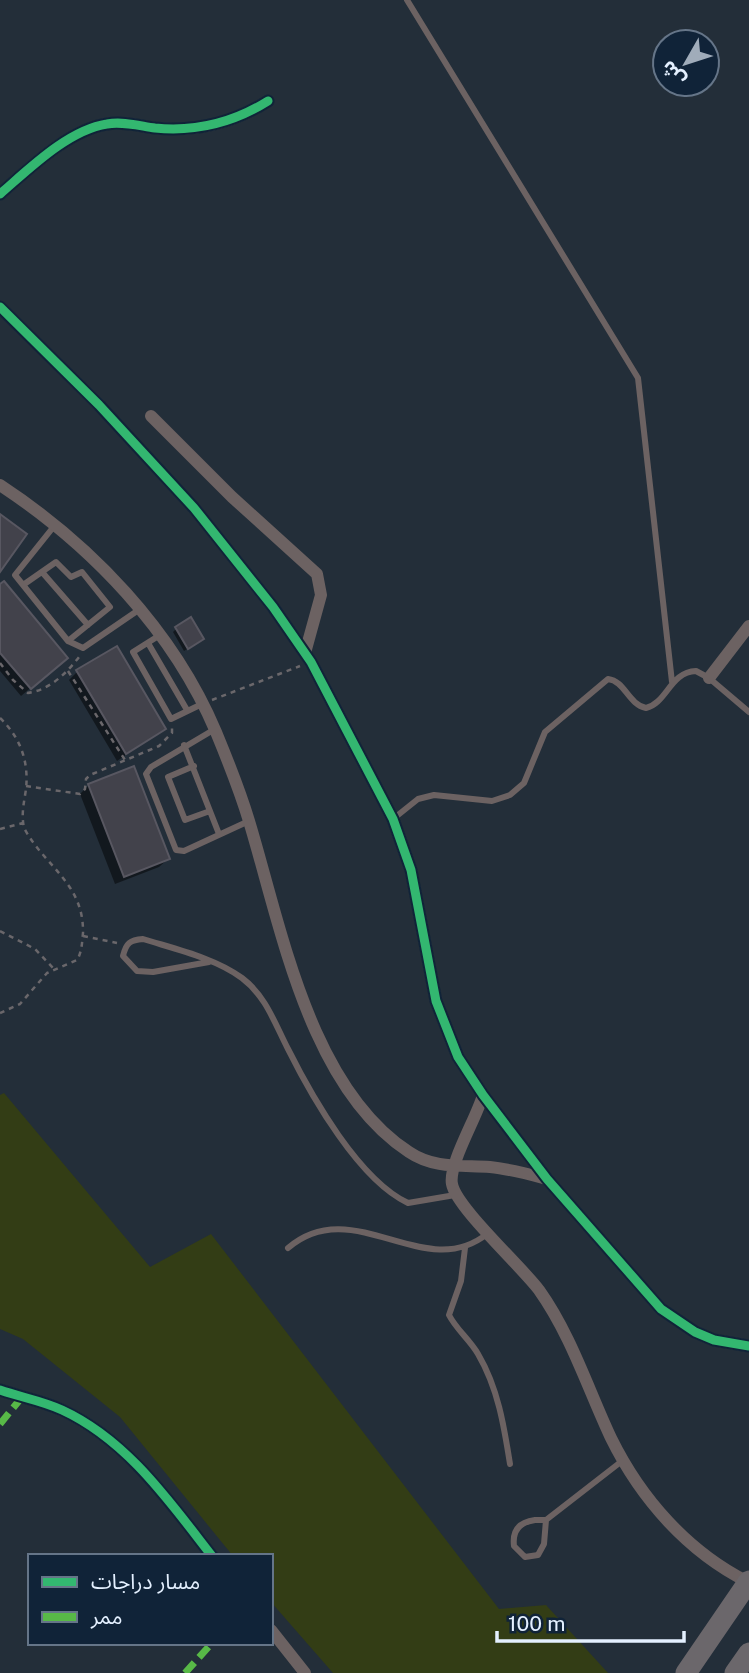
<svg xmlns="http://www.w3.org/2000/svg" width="749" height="1673" font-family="'Public Sans','Noto Sans Arabic',sans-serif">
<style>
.green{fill:#333d15}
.shadow{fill:#0007}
.building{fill:#42424b;stroke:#585761;stroke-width:2}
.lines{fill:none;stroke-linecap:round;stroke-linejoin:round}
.path{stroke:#6a676b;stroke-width:2.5;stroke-dasharray:5 5;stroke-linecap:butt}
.service{stroke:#6c6262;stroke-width:6}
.minor{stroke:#6c6262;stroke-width:12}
.trunk{stroke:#6b676b;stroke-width:21}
.quiet{stroke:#58b947;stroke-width:7;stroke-dasharray:14 7;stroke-linecap:butt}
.cycleway-casing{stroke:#102338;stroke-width:13}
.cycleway{stroke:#33b770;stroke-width:9}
</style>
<rect width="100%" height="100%" fill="#232e39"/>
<path class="green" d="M 4,1093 L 150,1267 L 211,1234 L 499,1609 L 546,1605 L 608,1673 L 333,1673 L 271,1602 L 271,1556 L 233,1556 L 120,1417 L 23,1339 L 0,1329 L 0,1095 Z"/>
<path class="shadow" d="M 0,586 L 60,663 L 21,696 L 0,671 Z
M 177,628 L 202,639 L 184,651 L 173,632 Z
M 77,672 L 164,729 L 117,761 L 69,680 Z
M 89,785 L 168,859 L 159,867 L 115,884 L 80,794 Z"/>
<path class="building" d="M 0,514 L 27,534 L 0,572 Z
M 4,581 L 68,658 L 31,689 L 0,653 L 0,584 Z
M 191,617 L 204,639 L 188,649 L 175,627 Z
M 117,646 L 166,729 L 126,754 L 76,670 Z
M 134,766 L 170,859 L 124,877 L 88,784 Z"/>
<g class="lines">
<path class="path" d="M 0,663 L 13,680 L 28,693 C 49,690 66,674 79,657
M 68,671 L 125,760
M 212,700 L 300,666
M 0,718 C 20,737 29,761 26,789 C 24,803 21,814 24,828 C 45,867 84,883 83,933 C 82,942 82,952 77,960 L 47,973 L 20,1004 L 0,1013
M 26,786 L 80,794 L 85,789 L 86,779 L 90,775 L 159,746 L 172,733 L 172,728
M 0,829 L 23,823
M 0,931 L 35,949 L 54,969
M 83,936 L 117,943"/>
<path class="service" d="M 407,0 L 638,378 L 672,682
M 55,525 L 15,575 L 68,641 L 83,648 L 140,609
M 42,572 L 88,625
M 23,585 L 56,562 L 71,577 L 82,572 L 110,607 L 68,641
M 160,635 L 133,652 L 171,719 L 202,704
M 148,643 L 187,710
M 215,729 L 151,767 L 146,774 L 176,850 L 184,851 L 249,821
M 184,745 L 219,834
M 194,766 L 168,777 L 185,820 L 210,811
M 393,819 L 418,799 L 434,795 L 492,801 L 510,795 L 524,783 L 545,732 L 608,679 C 625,681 628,704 646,708 C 667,703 670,672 696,671 L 709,678 L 749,712
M 209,962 L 153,972 L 137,971 L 123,956 C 126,943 130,940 143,939 C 175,949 215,958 242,978 C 266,996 275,1024 288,1049 C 312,1097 359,1180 408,1203 L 455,1195
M 288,1248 C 353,1192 424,1284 487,1234
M 465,1248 L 461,1281 L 449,1315 C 456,1329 470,1340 478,1354 C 498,1388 504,1426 510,1464
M 535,1520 L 546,1520 L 544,1544 L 538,1555 L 525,1557 L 514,1546 C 512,1530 520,1522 535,1520 Z
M 546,1520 L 622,1461"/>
<path class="minor" d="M 0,194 C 29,169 68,130 107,124 C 123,121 140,126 155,128 C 196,132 233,123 268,101
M 0,307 L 99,405 L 194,508 L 273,607 L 311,662 L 393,819 L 411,870 L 436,1001 L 458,1057 L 483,1095 L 547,1179 L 661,1309 L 695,1332 L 714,1340 L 749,1346
M 151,416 L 232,497 L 317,574 L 321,595 L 305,653
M 0,485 C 91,545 173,630 216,732 C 228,761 240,791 249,821 C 281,926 309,1087 409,1152 C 434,1169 462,1165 490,1167 C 510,1169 528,1174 547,1179
M 709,678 L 749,626
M 483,1095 C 477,1117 448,1165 452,1184 C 456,1207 521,1266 539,1290 C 571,1335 588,1389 611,1438 C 641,1499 688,1552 748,1582
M 0,1390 C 20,1397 43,1401 62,1410 C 127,1440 169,1501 212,1556
M 271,1630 L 305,1673"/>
<path class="trunk" d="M 686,1673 L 749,1581
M 735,1673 L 749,1653"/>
<path class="quiet" d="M 0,1424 L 22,1397
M 185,1673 L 212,1643"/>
<g class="cycleway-casing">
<path id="cycleway" d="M 0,194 C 29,169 68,130 107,124 C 123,121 140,126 155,128 C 196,132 233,123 268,101
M 0,307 L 99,405 L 194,508 L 273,607 L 311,662 L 393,819 L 411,870 L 436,1001 L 458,1057 L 483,1095 L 547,1179 L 661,1309 L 695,1332 L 714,1340 L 749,1346
M 0,1390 C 20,1397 43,1401 62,1410 C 127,1440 169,1501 212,1556"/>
</g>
<use href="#cycleway" class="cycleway"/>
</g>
<rect x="28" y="1554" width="245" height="91" fill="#102338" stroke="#657588" stroke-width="2"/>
<rect x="42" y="1577" width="35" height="10" fill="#33b770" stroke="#657588" stroke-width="2"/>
<text x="91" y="1589" font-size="21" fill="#e4f0ff">مسار دراجات</text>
<rect x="42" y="1612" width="35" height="10" fill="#58b947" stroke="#657588" stroke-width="2"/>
<text x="91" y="1624" font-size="21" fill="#e4f0ff">ممر</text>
<g transform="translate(686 63) rotate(231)"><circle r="33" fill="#102338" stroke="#657588" stroke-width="2"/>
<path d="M0-5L12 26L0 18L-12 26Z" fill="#a0acba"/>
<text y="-10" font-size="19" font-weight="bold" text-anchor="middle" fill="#e4f0ff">ش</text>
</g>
<path d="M497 1631v10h187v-10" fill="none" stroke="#e4f0ff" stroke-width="3.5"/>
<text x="508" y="1631" font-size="21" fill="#e4f0ff" stroke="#102338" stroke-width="5" paint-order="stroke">100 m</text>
</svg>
